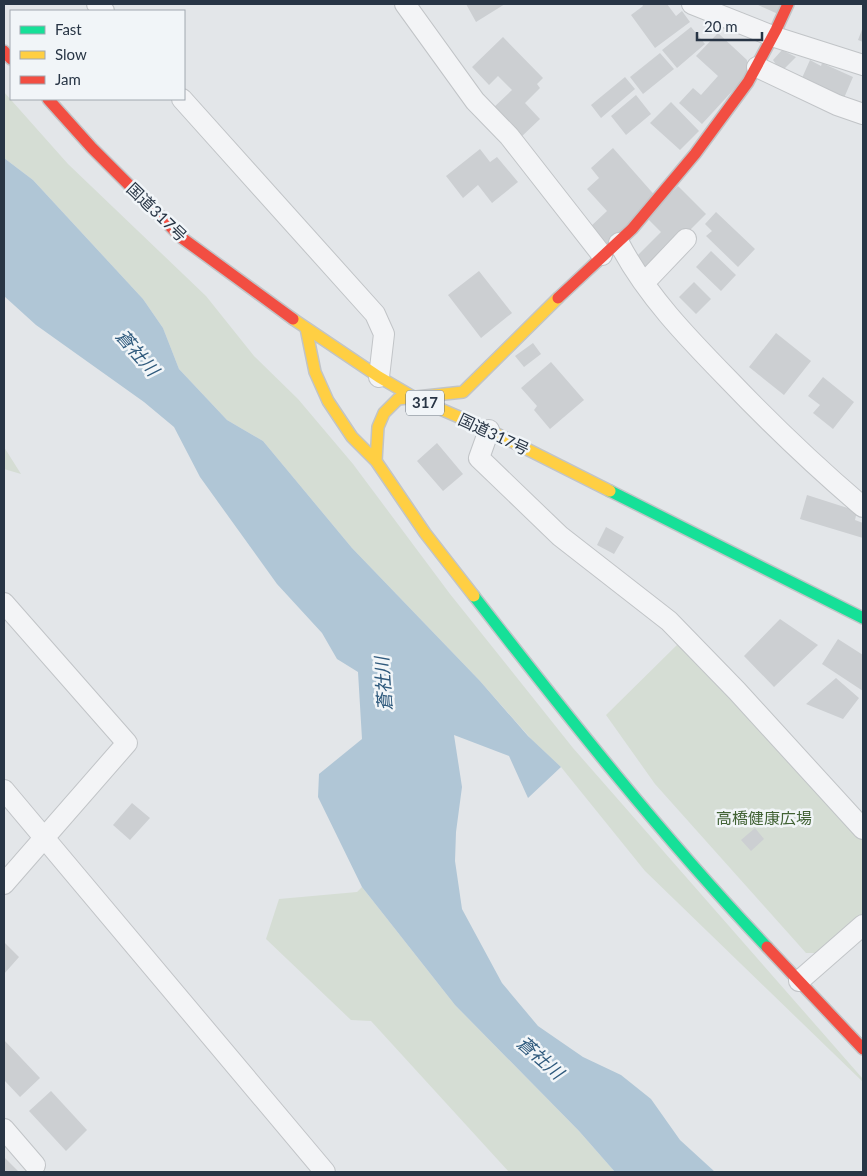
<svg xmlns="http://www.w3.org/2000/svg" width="867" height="1176" font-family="Lato,'Noto Sans JP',sans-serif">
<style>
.green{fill:#d5ddd4}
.water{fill:#b0c6d6}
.building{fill:#cccfd2}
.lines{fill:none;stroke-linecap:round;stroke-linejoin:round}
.street-casing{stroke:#c1c4c7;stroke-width:22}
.fast-casing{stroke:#c1c4c7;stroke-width:14}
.slow-casing{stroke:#c1c4c7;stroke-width:14}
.jam-casing{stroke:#c1c4c7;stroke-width:14}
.street{stroke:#f3f4f6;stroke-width:20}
.fast{stroke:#16e098;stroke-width:11}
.slow{stroke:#ffcf43;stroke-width:11}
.jam{stroke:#f24e42;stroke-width:11}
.labels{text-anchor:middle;stroke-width:5;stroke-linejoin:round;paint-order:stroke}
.shield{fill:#f1f5f8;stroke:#646f7b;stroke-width:1}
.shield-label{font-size:15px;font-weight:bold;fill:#283545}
.street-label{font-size:16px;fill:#283545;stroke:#f1f5f8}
.park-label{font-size:16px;fill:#416234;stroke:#f1f5f8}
.water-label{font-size:18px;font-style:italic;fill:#2e597c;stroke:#f1f5f8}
</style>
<rect width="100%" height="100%" fill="#e3e6e9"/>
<path class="green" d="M 4,92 L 68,164 L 206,296 L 254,356 L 298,399 L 353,464 L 450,594 L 573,748 L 863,1079 L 863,1082 L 645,871 L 561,767 L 533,741 L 480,681 L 352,548 L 263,441 L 227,420 L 179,369 L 163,328 L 143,299 L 33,180 L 4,158 Z
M 4,447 L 21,474 L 4,469 Z
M 680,642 L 863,837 L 863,913 L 821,953 L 806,953 L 655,784 L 606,715 Z
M 362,887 L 455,1005 L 579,1131 L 615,1172 L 509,1172 L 371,1021 L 351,1020 L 266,939 L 279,899 L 357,892 Z"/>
<path class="water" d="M 4,158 L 33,180 L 143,299 L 163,328 L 179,369 L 227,420 L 263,441 L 352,548 L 480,681 L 528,736 L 561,767 L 528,798 L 509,756 L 454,735 L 462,787 L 456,832 L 455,861 L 462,909 L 502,983 L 538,1026 L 583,1057 L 621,1075 L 651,1099 L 680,1140 L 715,1172 L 615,1172 L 579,1131 L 455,1005 L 362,887 L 318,797 L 319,774 L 362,739 L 358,672 L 337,659 L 322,633 L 277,584 L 200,477 L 174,427 L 144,402 L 36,325 L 4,296 Z"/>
<path class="building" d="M 466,4 L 505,4 L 476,22 Z
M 642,4 L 667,4 L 676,16 L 682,11 L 690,22 L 655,48 L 631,15 L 643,6 Z
M 756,4 L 783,4 L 778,14 Z
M 691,27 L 705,44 L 677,68 L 662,50 Z
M 863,27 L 863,42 L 858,40 Z
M 718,33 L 747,60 L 748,74 L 702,124 L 679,103 L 693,88 L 701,95 L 718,76 L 696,56 Z
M 503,37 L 543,78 L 537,84 L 540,88 L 525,103 L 540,119 L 520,138 L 492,109 L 512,90 L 498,76 L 489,85 L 472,67 Z
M 782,50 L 796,57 L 781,72 L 773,60 Z
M 660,53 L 674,69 L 643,94 L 630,77 Z
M 810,60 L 821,66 L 822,63 L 853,77 L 844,98 L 802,78 Z
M 625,77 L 635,89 L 601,118 L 591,105 Z
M 636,95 L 651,114 L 626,135 L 611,116 Z
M 671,102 L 699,131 L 680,150 L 650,123 Z
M 613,148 L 658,199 L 605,246 L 589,228 L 607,211 L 587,189 L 599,178 L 591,168 Z
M 480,149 L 490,162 L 497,157 L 518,182 L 492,203 L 478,185 L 463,198 L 446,176 Z
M 678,186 L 706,214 L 648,272 L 635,258 L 661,232 L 647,218 Z
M 716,212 L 755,249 L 738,267 L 706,236 L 712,231 L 705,224 Z
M 711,251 L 736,275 L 721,291 L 696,267 Z
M 479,271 L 512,313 L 481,338 L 448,295 Z
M 694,282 L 711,299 L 696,314 L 679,297 Z
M 776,333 L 811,361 L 784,395 L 749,367 Z
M 533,343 L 541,354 L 524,367 L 515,356 Z
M 551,362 L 584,400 L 550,429 L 534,410 L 537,406 L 521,388 Z
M 823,377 L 854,402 L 833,429 L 813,413 L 820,405 L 808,396 Z
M 437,443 L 463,474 L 443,491 L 417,461 Z
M 807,495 L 857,511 L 855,520 L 863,523 L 863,538 L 800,519 Z
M 606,527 L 624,537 L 614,554 L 597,545 Z
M 780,619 L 818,645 L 774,687 L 744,656 Z
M 838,639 L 863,655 L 863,691 L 822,664 Z
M 836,678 L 859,698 L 843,719 L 806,704 Z
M 132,803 L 150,818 L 130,840 L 113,825 Z
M 755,828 L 764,839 L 751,851 L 741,840 Z
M 4,942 L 19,957 L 4,974 Z
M 4,1040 L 40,1078 L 20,1097 L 4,1080 Z
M 51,1091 L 87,1130 L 66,1151 L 29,1111 Z
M 4,1157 L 19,1172 L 4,1172 Z"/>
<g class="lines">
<g class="street-casing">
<path id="street" d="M 97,4 L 104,11
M 405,4 L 475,101 L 509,136 L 602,255
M 692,4 L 775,37 L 863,65
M 757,67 L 837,105 L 863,114
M 182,99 L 375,314 L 384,334 L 379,377
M 619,243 C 646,295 688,338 728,379 C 771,424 816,467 863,507
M 645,282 L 686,239
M 489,430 L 479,458 L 560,536 L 669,621 L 737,691 L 863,829
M 4,603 L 127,743 L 4,884
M 4,790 L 325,1172
M 799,981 L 863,925
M 4,1129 L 35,1165"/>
</g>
<g class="fast-casing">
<path id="fast" d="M 610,491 L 863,618
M 474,596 C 567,716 662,836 767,947"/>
</g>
<g class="slow-casing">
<path id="slow" d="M 293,319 L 379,377 L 415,398 L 489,430 L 610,491
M 306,328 L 315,372 L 328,401 L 352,437 L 376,461 L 425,533 L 474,596
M 376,461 L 378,427 L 384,413 L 398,399 L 463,392 L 558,298"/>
</g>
<g class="jam-casing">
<path id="jam" d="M 4,51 L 11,59
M 48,99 L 92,148 L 182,238 L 293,319
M 558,298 L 632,229 L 695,154 L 748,82 L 776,30 L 788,4
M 767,947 L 863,1049"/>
</g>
<use href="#street" class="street"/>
<use href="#fast" class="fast"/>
<use href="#slow" class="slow"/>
<use href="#jam" class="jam"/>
</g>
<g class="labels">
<rect class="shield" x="406" y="390.5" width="38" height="25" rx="4"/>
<g class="shield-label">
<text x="425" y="408">317</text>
</g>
<g class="street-label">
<text transform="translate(157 212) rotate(44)" y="6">国道317号</text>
<text transform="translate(494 434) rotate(25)" y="6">国道317号</text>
</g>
<g class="park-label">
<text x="764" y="824">高橋健康広場</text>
</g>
<g class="water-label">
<text transform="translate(137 353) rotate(49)" y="6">蒼社川</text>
<text transform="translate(384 684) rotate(-94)" y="6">蒼社川</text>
<text transform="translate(540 1058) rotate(41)" y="6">蒼社川</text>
</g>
</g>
<rect width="867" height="1176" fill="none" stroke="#283545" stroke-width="10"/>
<rect x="10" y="10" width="175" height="90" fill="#f1f5f8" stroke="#a1a8b0"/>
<rect x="20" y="26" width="25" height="8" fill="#16e098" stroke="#a1a8b0"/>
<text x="55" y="35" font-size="15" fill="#283545">Fast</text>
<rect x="20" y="51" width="25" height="8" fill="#ffcf43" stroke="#a1a8b0"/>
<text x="55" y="60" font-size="15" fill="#283545">Slow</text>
<rect x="20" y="76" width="25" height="8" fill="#f24e42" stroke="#a1a8b0"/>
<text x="55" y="85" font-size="15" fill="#283545">Jam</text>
<path d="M697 32v8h65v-8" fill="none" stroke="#283545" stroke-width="2.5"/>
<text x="704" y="32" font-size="15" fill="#283545" stroke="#f1f5f8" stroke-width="4" paint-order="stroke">20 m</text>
</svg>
